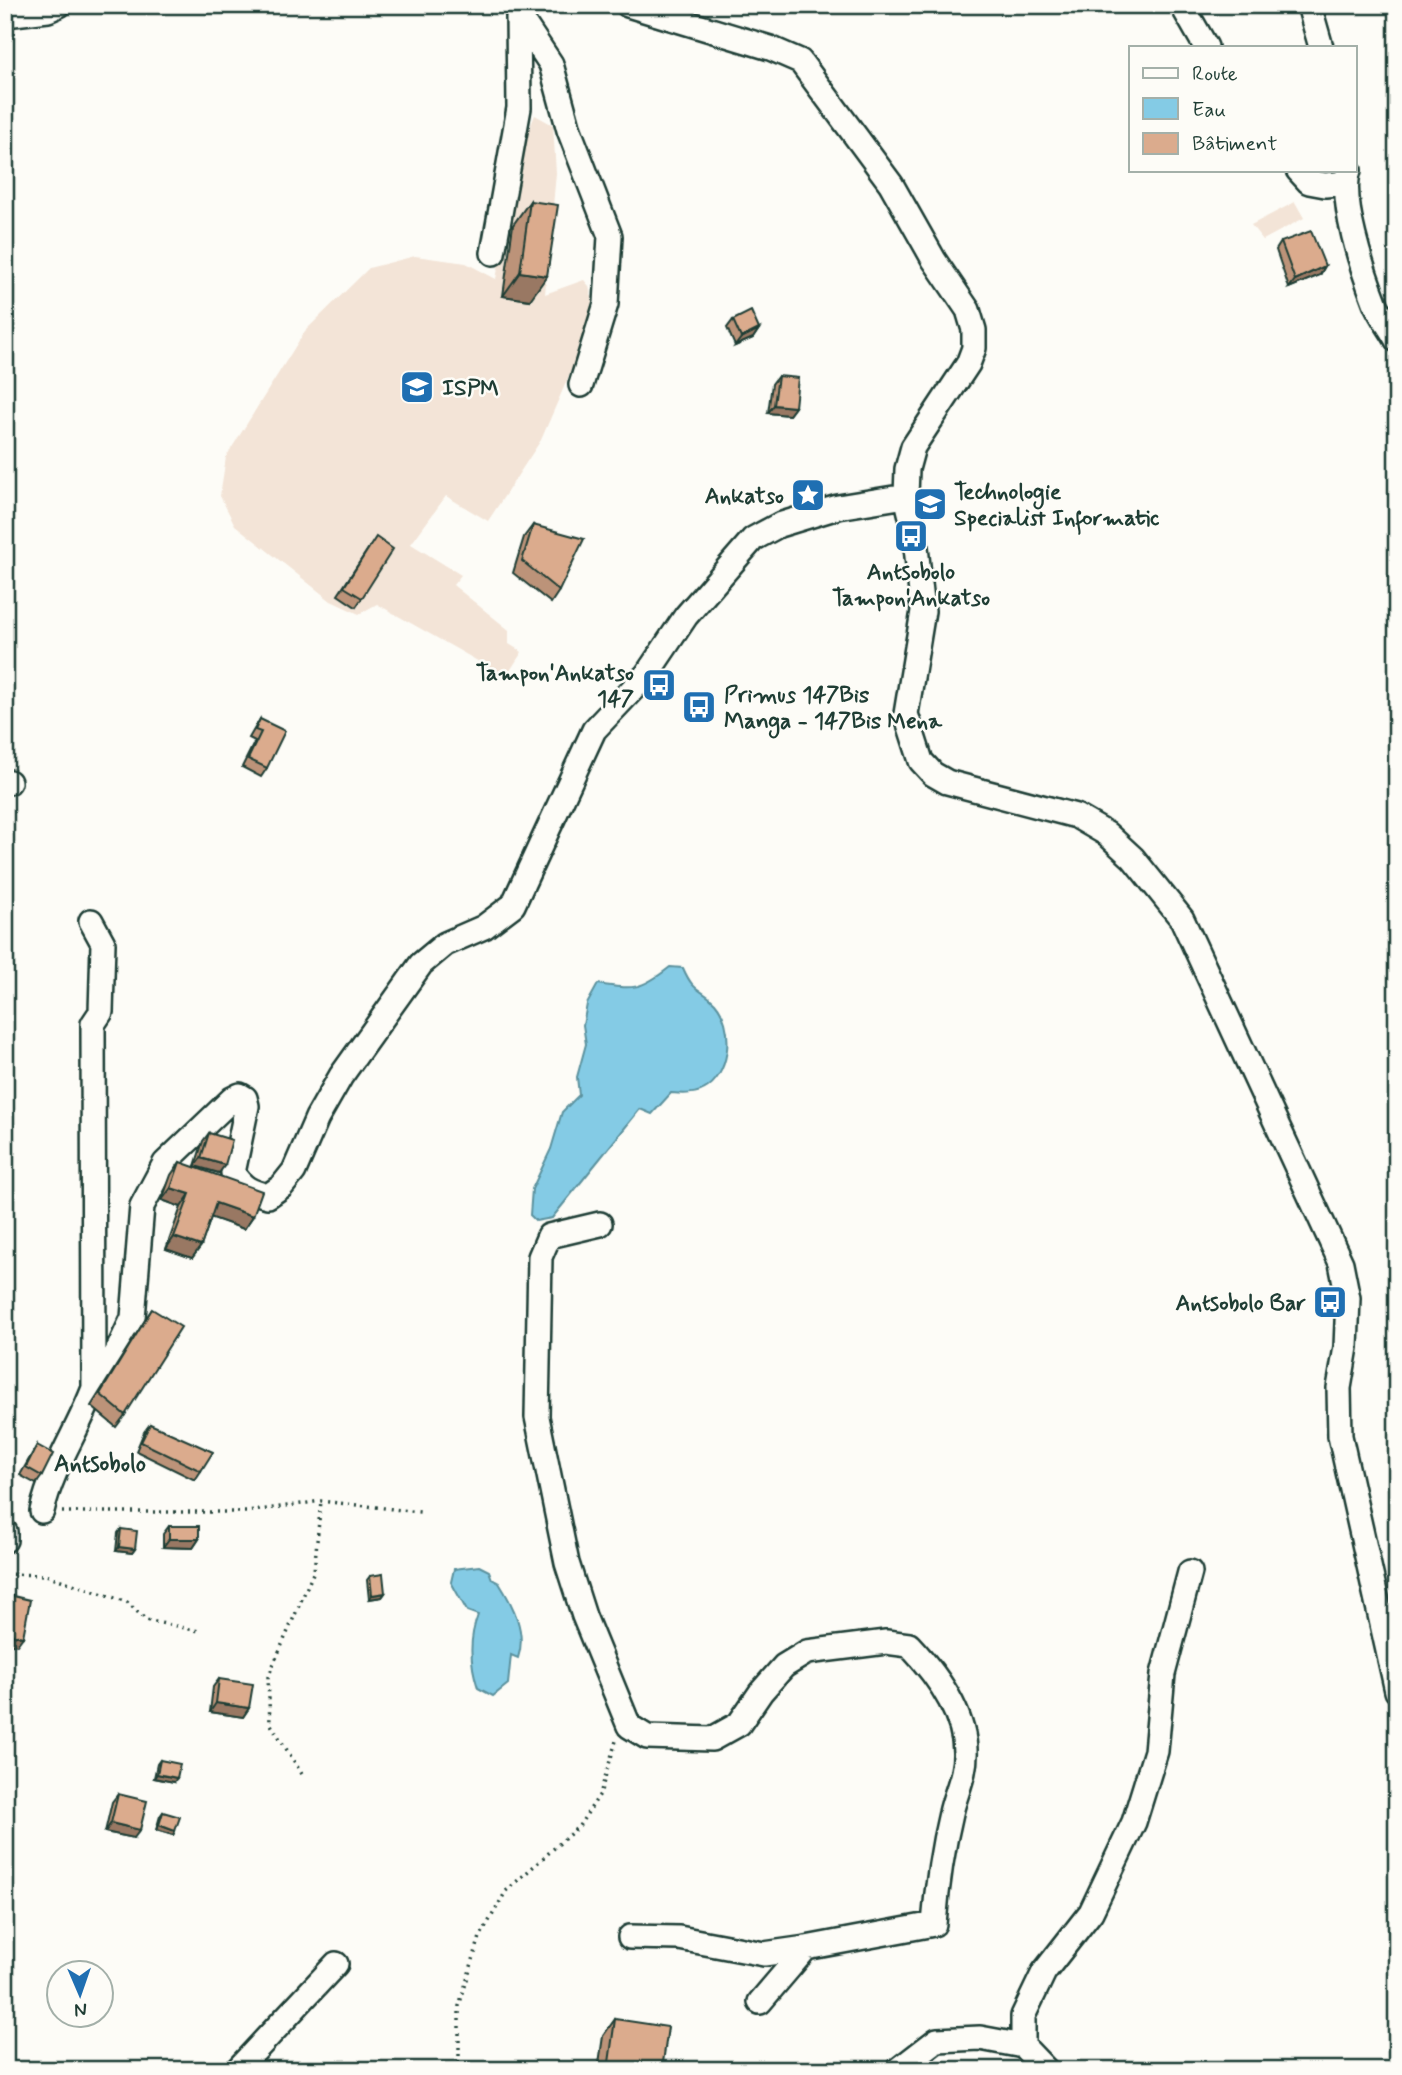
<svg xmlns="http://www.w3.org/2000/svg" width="1402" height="2075" font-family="Mynerve,sans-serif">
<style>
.built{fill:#f3e4d7}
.water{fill:#84cbe5;stroke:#5c929e;stroke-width:2}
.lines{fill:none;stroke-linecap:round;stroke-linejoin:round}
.minor-casing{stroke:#1f3d34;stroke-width:28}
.path{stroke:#1f3d34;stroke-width:3.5;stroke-dasharray:2 5;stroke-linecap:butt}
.minor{stroke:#fdfcf7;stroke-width:23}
.wall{fill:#bc9379;stroke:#1f3d34;stroke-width:2}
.shaded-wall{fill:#997863;stroke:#1f3d34;stroke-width:2}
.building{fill:#dbab8d;stroke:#1f3d34;stroke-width:2}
.labels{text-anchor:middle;stroke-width:5;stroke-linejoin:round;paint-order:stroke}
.poi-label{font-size:23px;font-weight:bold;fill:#1f3d34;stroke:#fdfcf7;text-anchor:start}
.neighbourhood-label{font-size:24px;font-weight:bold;fill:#1f3d34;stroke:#fdfcf7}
</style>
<rect width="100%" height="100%" fill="#fdfcf7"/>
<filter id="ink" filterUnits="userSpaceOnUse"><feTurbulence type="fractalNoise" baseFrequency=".0143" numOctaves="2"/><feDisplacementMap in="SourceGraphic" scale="14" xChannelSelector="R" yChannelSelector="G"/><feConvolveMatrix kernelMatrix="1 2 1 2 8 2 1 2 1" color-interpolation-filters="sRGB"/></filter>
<g filter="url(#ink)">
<path class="built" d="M 535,115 L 553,125 L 556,173 L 545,294 L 584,280 L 589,286 L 592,302 L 587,334 L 541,440 L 488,521 L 446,496 L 411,544 L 461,575 L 453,585 L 509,630 L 509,644 L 522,652 L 506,677 L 377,604 L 359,614 L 331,601 L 235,525 L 220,496 L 226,457 L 305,331 L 369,268 L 415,256 L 466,263 L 496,279 L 520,151 Z
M 1295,202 L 1304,218 L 1263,240 L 1251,225 Z"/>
<path class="water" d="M 670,967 L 683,968 C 695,995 699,986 715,1003 C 734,1025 731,1070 708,1087 C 697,1095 683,1094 671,1093 L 652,1114 L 640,1109 L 552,1218 L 536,1221 L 530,1215 L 532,1189 L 551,1149 L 562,1112 L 579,1095 L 577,1077 L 586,1044 L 583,1025 L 587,1004 L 598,984 C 634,990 641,990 670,967 Z
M 479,1566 L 489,1571 L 492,1579 L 499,1583 C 513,1605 527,1632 518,1658 L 511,1655 L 508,1684 L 493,1696 L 478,1688 C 470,1664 469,1638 478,1615 L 467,1611 L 451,1582 L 454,1569 Z"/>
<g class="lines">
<g class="minor-casing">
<path id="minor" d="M 628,5 L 770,48 L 800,61 L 891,184 L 934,260 L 968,310 L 974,330 L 974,348 L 968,364 L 913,447 L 907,469 L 906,496 L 914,529 L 923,611 L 906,714 L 921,761 L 933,774 L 947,782 L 1076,816 L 1107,834 L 1133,858 L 1182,919 L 1341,1263 L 1348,1298 L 1346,1347 L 1339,1388 L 1340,1436 L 1397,1691
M 1182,5 L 1206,47
M 1309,5 L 1321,47
M 5,15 L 48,10 L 59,5
M 519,16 L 551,64 L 569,130 L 610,236 L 606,304 L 581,385
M 1298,170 L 1309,182 L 1325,185 L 1345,183
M 1349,170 C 1339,200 1363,271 1375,302 C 1380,315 1390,327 1397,340
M 493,253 L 519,108 L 518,15
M 5,781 L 9,782
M 600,1224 L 549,1236 L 540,1257 L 537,1417 L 567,1563 L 584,1616 L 629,1726 L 647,1737 L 712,1739 L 739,1724 L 761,1692 L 784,1666 L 807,1652 L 886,1642 L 909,1645 C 939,1677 974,1725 963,1772 C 960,1786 954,1799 951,1813 C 942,1850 937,1886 934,1924 L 806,1948 L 760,2002
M 94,1388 L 110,1367 L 133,1318 L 142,1206 L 165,1163 L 232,1099 L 240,1095 L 245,1098 L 247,1106 L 233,1173 C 242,1188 251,1192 268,1196 L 282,1186 L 294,1171 L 317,1118 L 341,1076 L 421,964 L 445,944 L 484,927 L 513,905 L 594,730 L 647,674 L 686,616 L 753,539 L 779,525 L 838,507 L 906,496
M 42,1511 C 52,1467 78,1431 94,1388 L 93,1024 L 101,1012 L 103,943 L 91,921
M 5,1532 L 5,1540
M 630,1937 L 679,1938 L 764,1954 L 806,1948
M 1023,2046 L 1023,2016 L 1044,1972 L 1091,1912 L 1134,1822 L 1156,1751 L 1163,1674 L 1190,1572
M 237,2070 L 336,1964
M 898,2070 L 937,2040 L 980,2038 L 1023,2046 L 1046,2070"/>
</g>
<path class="path" d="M 62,1512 L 247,1512 L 321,1501 L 420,1512
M 5,1574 L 46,1575 L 127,1602 L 146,1620 L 199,1631
M 302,1774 L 270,1723 L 268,1677 L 314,1571 L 321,1501
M 459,2070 L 459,2006 L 480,1937 L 506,1891 L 579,1826 L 600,1794 L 616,1741"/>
<use href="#minor" class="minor"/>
</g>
<path class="wall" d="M 530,201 L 530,300 L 503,296 L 513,225 Z
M 1281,242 L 1325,266 L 1320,275 L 1289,288 L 1276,250 Z
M 733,320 L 759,329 L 753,338 L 735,346 L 727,328 Z
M 778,376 L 795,407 L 789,415 L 768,413 L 772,384 Z
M 533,525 L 559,591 L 551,603 L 513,573 L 524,537 Z
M 370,546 L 362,598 L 356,607 L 338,595 Z
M 260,719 L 267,768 L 261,777 L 242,767 L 255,741 L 249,738 Z
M 209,1133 L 219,1173 L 195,1166 L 203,1141 Z
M 180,1162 L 253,1216 L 244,1229 L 211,1217 L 201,1246 L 192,1258 L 166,1249 L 181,1207 L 162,1200 L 171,1175 Z
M 152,1309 L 125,1415 L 116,1427 L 91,1406 Z
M 150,1424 L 201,1471 L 195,1480 L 136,1451 L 144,1432 Z
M 37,1445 L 42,1476 L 36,1484 L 20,1475 Z
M 169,1526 L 199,1539 L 193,1548 L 163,1547 L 163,1534 Z
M 121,1529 L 135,1549 L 132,1553 L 116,1551 L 118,1533 Z
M 370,1576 L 385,1593 L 382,1597 L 369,1599 L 367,1580 Z
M 219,1679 L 249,1708 L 243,1717 L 210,1712 L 213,1687 Z
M 160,1760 L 174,1782 L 154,1778 L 157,1764 Z
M 118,1794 L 134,1838 L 105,1832 L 112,1802 Z
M 163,1812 L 175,1831 L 173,1835 L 156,1830 L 160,1816 Z
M 615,2019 L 662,2070 L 598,2070 L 603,2036 Z"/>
<path class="shaded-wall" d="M 1325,266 L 1320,275 L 1289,288 L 1295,280 Z
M 520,272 L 547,276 L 530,300 L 503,296 Z
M 759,329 L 753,338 L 735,346 L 741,338 Z
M 774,405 L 795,407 L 789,415 L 768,413 Z
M 201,1158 L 225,1165 L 219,1173 L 195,1166 Z
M 171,1188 L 190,1194 L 181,1207 L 162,1200 Z
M 216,1203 L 253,1216 L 244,1229 L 207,1216 Z
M 174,1237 L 201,1246 L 192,1258 L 166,1249 Z
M 169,1539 L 199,1539 L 193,1548 L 163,1547 Z
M 119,1547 L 135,1549 L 132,1553 L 116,1551 Z
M 385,1593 L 382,1597 L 369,1599 L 372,1595 Z
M 5,1633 L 23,1637 L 17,1645 L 5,1643 Z
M 216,1703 L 249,1708 L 243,1717 L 210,1712 Z
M 157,1774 L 177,1778 L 174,1782 L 154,1778 Z
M 111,1823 L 140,1830 L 134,1838 L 105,1832 Z
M 159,1825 L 175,1831 L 173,1835 L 156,1830 Z"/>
<path class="building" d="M 530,201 L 558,205 L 547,276 L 520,272 Z
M 1311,231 L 1325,266 L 1295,280 L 1281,242 Z
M 751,311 L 759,329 L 741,338 L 733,320 Z
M 778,376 L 798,378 L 795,407 L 774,405 Z
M 533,525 L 584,539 L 559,591 L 522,561 Z
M 376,537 L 393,549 L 362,598 L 344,587 Z
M 260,719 L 285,731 L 267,768 L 248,759 L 261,732 L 255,730 Z
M 209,1133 L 232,1140 L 225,1165 L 201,1158 Z
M 180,1162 L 262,1191 L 253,1216 L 216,1203 L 201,1246 L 174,1237 L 190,1194 L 171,1188 Z
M 152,1309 L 181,1327 L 125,1415 L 100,1394 Z
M 150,1424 L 213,1452 L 201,1471 L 141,1442 Z
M 37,1445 L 53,1454 L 42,1476 L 26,1467 Z
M 169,1526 L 199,1526 L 199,1539 L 169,1539 Z
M 121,1529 L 137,1531 L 135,1549 L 119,1547 Z
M 383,1574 L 385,1593 L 372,1595 L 370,1576 Z
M 9,1595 L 30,1600 L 23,1637 L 5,1633 L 5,1612 Z
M 219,1679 L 253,1684 L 249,1708 L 216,1703 Z
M 160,1760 L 180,1764 L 177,1778 L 157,1774 Z
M 118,1794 L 147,1801 L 140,1830 L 111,1823 Z
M 163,1812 L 180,1817 L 175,1831 L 159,1825 Z
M 615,2019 L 668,2027 L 662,2070 L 608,2070 Z"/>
</g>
<defs>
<g id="university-square" transform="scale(1.75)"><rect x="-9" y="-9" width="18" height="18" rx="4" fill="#1f6fb2" stroke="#fdfcf7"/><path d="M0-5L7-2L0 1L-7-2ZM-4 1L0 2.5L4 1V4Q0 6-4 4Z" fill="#fff"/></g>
<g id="sight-square" transform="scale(1.75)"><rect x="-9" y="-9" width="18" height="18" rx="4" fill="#1f6fb2" stroke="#fdfcf7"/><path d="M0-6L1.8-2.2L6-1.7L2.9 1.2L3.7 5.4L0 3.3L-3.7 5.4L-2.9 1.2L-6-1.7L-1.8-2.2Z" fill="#fff"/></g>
<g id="bus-square" transform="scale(1.75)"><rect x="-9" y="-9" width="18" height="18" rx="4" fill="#1f6fb2" stroke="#fdfcf7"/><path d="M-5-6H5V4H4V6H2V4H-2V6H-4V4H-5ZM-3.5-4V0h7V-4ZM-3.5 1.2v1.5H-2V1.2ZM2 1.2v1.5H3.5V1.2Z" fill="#fff"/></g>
</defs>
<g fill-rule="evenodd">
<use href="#university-square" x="417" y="387"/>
<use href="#sight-square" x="808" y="495"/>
<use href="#university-square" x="930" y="504"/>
<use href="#bus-square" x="911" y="536"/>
<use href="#bus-square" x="659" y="685"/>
<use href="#bus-square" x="699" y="707"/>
<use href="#bus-square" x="1330" y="1302"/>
</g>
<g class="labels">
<g class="poi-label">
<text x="442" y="395">ISPM</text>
<text x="954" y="499">Technologie<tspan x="954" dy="26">Specialist Informatic</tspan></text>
<text x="784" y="503" text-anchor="end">Ankatso</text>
<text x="911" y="579" text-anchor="middle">Antsobolo<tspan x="911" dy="26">Tampon'Ankatso</tspan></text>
<text x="634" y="680" text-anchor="end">Tampon'Ankatso<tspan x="634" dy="26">147</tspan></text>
<text x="724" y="702">Primus 147Bis<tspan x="724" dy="26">Manga - 147Bis Mena</tspan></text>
<text x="1306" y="1310" text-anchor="end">Antsobolo Bar</text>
</g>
<g class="neighbourhood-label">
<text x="100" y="1471">Antsobolo</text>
</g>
</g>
<rect width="1402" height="2075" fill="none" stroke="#fdfcf7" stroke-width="28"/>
<rect x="14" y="14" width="1374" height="2047" fill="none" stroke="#1f3d34" stroke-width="2.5" filter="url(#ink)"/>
<rect x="1129" y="46" width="228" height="126" fill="#fdfcf7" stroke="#a4b0a9" stroke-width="2"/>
<rect x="1143" y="68" width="35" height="10" fill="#fdfcf7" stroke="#a4b0a9" stroke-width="2"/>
<text x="1192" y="80" font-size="21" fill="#1f3d34">Route</text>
<rect x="1143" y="98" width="35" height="21" fill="#84cbe5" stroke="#a4b0a9" stroke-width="2"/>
<text x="1192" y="116" font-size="21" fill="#1f3d34">Eau</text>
<rect x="1143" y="133" width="35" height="21" fill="#dbab8d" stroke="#a4b0a9" stroke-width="2"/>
<text x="1192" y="150" font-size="21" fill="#1f3d34">Bâtiment</text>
<g transform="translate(80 1994) rotate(178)"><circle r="33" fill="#fdfcf7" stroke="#a4b0a9" stroke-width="2"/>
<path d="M0-5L12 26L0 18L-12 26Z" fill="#1f6fb2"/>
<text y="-10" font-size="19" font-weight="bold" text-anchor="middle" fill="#1f3d34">N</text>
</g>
</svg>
